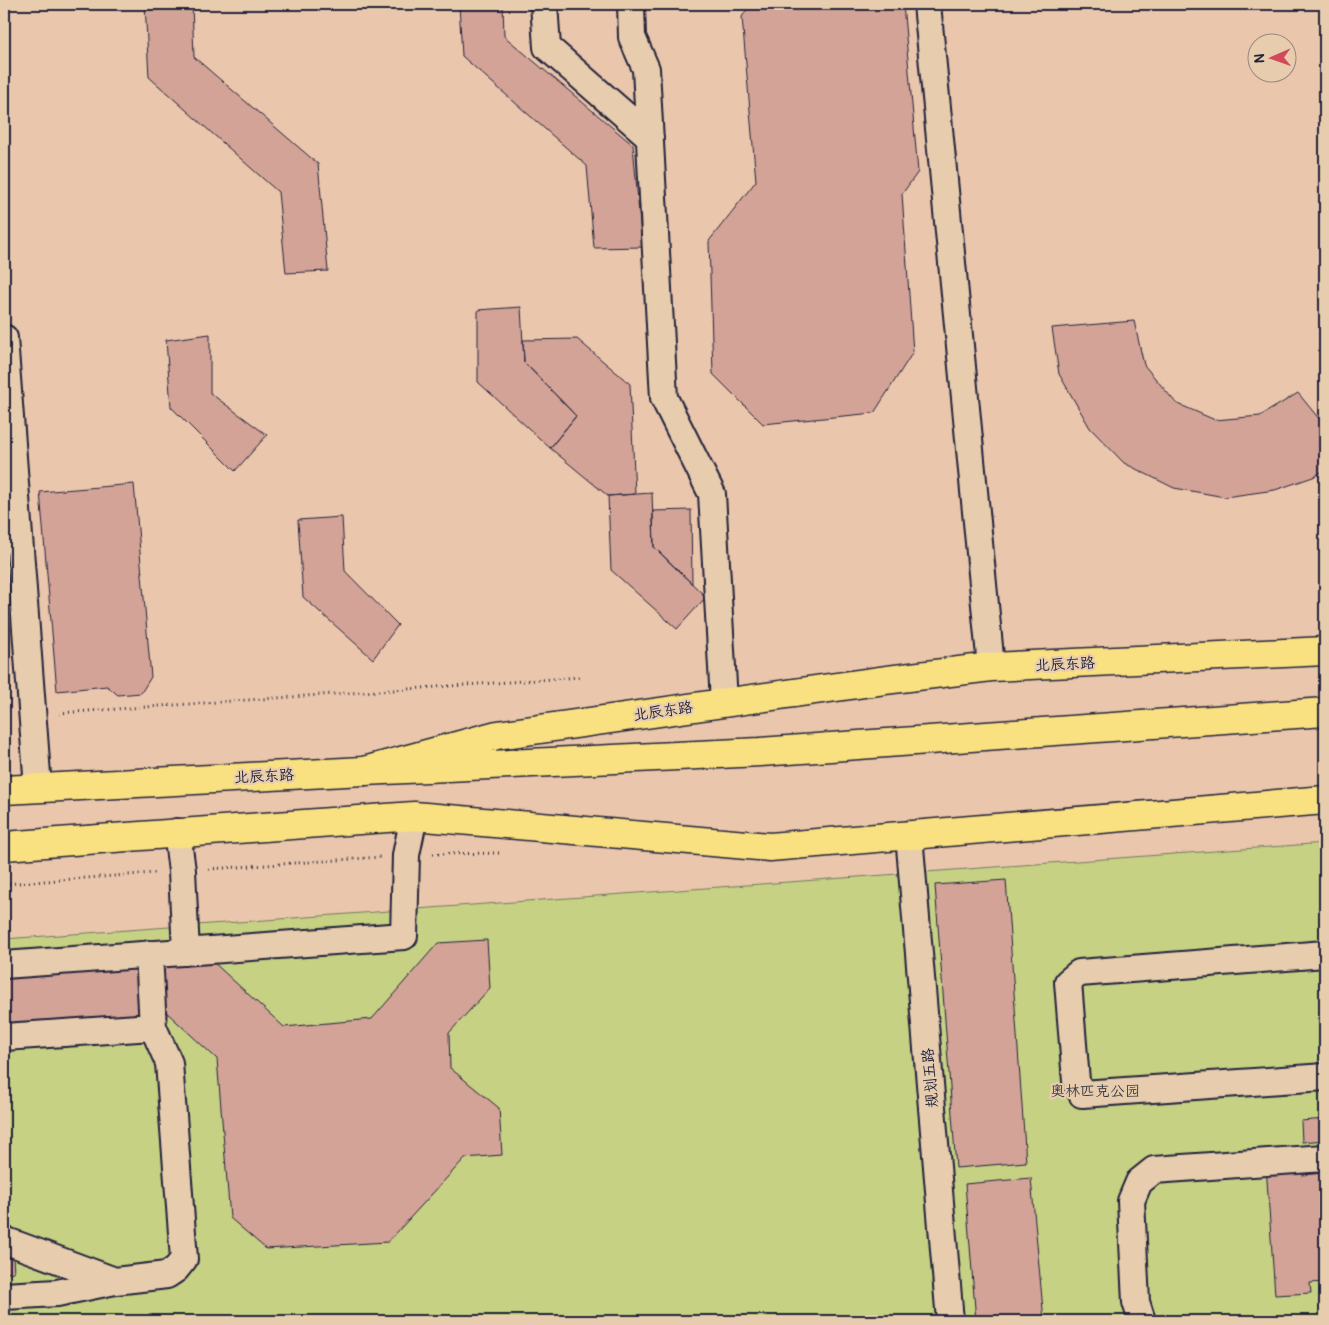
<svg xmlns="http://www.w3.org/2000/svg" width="1329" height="1325" font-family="Pangolin,'LXGW WenKai TC',sans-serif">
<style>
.green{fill:#c6d184;stroke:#747a60}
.building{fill:#d3a397;stroke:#22223b}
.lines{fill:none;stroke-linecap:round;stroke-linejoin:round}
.minor-casing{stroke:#22223b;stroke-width:30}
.major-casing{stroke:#22223b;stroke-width:31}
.highway-casing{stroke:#22223b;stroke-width:31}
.path{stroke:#22223b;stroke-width:3;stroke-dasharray:1 4;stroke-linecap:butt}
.minor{stroke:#e7cdae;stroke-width:26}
.major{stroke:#f9e181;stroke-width:28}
.highway{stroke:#f9e181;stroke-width:28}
.labels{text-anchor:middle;stroke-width:4.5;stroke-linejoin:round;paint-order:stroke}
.street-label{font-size:15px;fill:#22223b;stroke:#e7cdae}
.park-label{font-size:15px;fill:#3b3c46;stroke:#e7cdae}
</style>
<rect width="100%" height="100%" fill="#eac7ac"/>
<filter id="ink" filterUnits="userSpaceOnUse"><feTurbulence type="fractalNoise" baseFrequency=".02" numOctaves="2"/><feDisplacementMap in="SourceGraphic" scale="10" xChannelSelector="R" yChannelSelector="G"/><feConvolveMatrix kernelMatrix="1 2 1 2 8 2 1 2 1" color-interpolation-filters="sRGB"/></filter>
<g filter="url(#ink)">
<path class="green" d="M 1325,843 L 1325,1321 L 4,1321 L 4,939 Z"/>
<path class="building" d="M 145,4 L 192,4 L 194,57 L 318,164 L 328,271 L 286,273 L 278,192 L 149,77 Z
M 459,4 L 503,4 L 504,36 L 633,145 L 642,247 L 594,248 L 587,166 L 462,56 Z
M 750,4 L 903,4 L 918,172 L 902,194 L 913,352 L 874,413 L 763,424 L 713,374 L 709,241 L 756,181 L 742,17 Z
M 521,307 L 524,362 L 576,416 L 550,448 L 478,382 L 478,310 Z
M 1134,321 L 1144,365 L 1176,403 L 1215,420 L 1260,416 L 1298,393 L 1325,426 L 1325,470 L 1313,477 L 1275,490 L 1225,497 L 1174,488 L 1124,463 L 1090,428 L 1059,374 L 1052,328 Z
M 210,334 L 210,393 L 267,435 L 235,471 L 171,407 L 166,340 Z
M 577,339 L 630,384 L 635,494 L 608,496 L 550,448 L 576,416 L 524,362 L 523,340 Z
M 134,484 L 151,677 L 141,693 L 118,695 L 107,686 L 57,691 L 40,492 Z
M 652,493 L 654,547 L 706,597 L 677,629 L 611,570 L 608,496 Z
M 691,510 L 692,584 L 654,547 L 653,511 Z
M 342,517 L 345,571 L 398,625 L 373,659 L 303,597 L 298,520 Z
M 1006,880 L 1026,1162 L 956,1168 L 935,885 Z
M 487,940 L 490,988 L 449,1033 L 450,1068 L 499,1108 L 502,1155 L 465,1158 L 388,1242 L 266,1249 L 230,1218 L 217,1059 L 164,1010 L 162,962 L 211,960 L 284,1027 L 372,1019 L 438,943 Z
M 143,968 L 146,1014 L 4,1024 L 4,978 Z
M 1325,1119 L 1325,1140 L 1302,1142 L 1301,1121 Z
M 1301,1164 L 1302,1175 L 1325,1173 L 1325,1282 L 1310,1283 L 1311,1293 L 1275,1295 L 1266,1166 Z
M 1031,1178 L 1044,1321 L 976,1321 L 965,1184 Z
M 4,1258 L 13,1258 L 14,1272 L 4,1273 Z"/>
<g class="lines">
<g class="minor-casing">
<path id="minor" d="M 544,4 L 547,47 L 650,137
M 631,4 L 632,37 L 646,69 L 664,398 L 712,494 L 724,702
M 927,4 L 991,667
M 4,338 L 38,788
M 177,832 L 182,871 L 186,952
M 909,835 L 950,1321
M 1325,954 L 1079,973 L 1068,982 L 1076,1081 L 1082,1094 L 1325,1077
M 4,965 L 404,936 L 406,855 L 414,816
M 4,1037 L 153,1027
M 4,1240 L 115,1281
M 4,1296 L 57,1293 L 115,1281 L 167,1275 L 176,1269 L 184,1259 L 169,1063 L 153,1027 L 149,954
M 1142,1321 L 1136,1302 L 1131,1201 L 1139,1182 L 1154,1170 L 1325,1158"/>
</g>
<g class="major-casing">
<path id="major" d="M 4,790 L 364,771 L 497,735 L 886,680 L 991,667 L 1325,651
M 4,846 L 414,816 L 770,847 L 1325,800"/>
</g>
<g class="highway-casing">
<path id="highway" d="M 364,771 L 760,752 L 1325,712"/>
</g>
<path class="path" d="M 59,713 L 581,677
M 433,854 L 500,853
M 209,869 L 380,857
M 4,884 L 155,873"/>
<use href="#minor" class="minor"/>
<use href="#major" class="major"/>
<use href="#highway" class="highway"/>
</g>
</g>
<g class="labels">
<g class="street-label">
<text transform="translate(1065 664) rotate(-3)" y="5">北辰东路</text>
<text transform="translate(663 711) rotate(-8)" y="5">北辰东路</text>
<text transform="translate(264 776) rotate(-3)" y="5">北辰东路</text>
<text transform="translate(930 1078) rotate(-95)" y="5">规划五路</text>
</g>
<g class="park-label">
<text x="1095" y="1096">奥林匹克公园</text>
</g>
</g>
<rect width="1329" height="1325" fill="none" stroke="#e7cdae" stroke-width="20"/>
<rect x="10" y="10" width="1309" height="1305" fill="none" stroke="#22223b" stroke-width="2" filter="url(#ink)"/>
<g transform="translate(1272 58) rotate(268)"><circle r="24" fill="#e7cdae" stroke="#988980"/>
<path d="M0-4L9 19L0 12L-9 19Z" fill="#d1495b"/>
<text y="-8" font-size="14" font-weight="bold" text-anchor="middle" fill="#22223b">N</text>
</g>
</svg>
